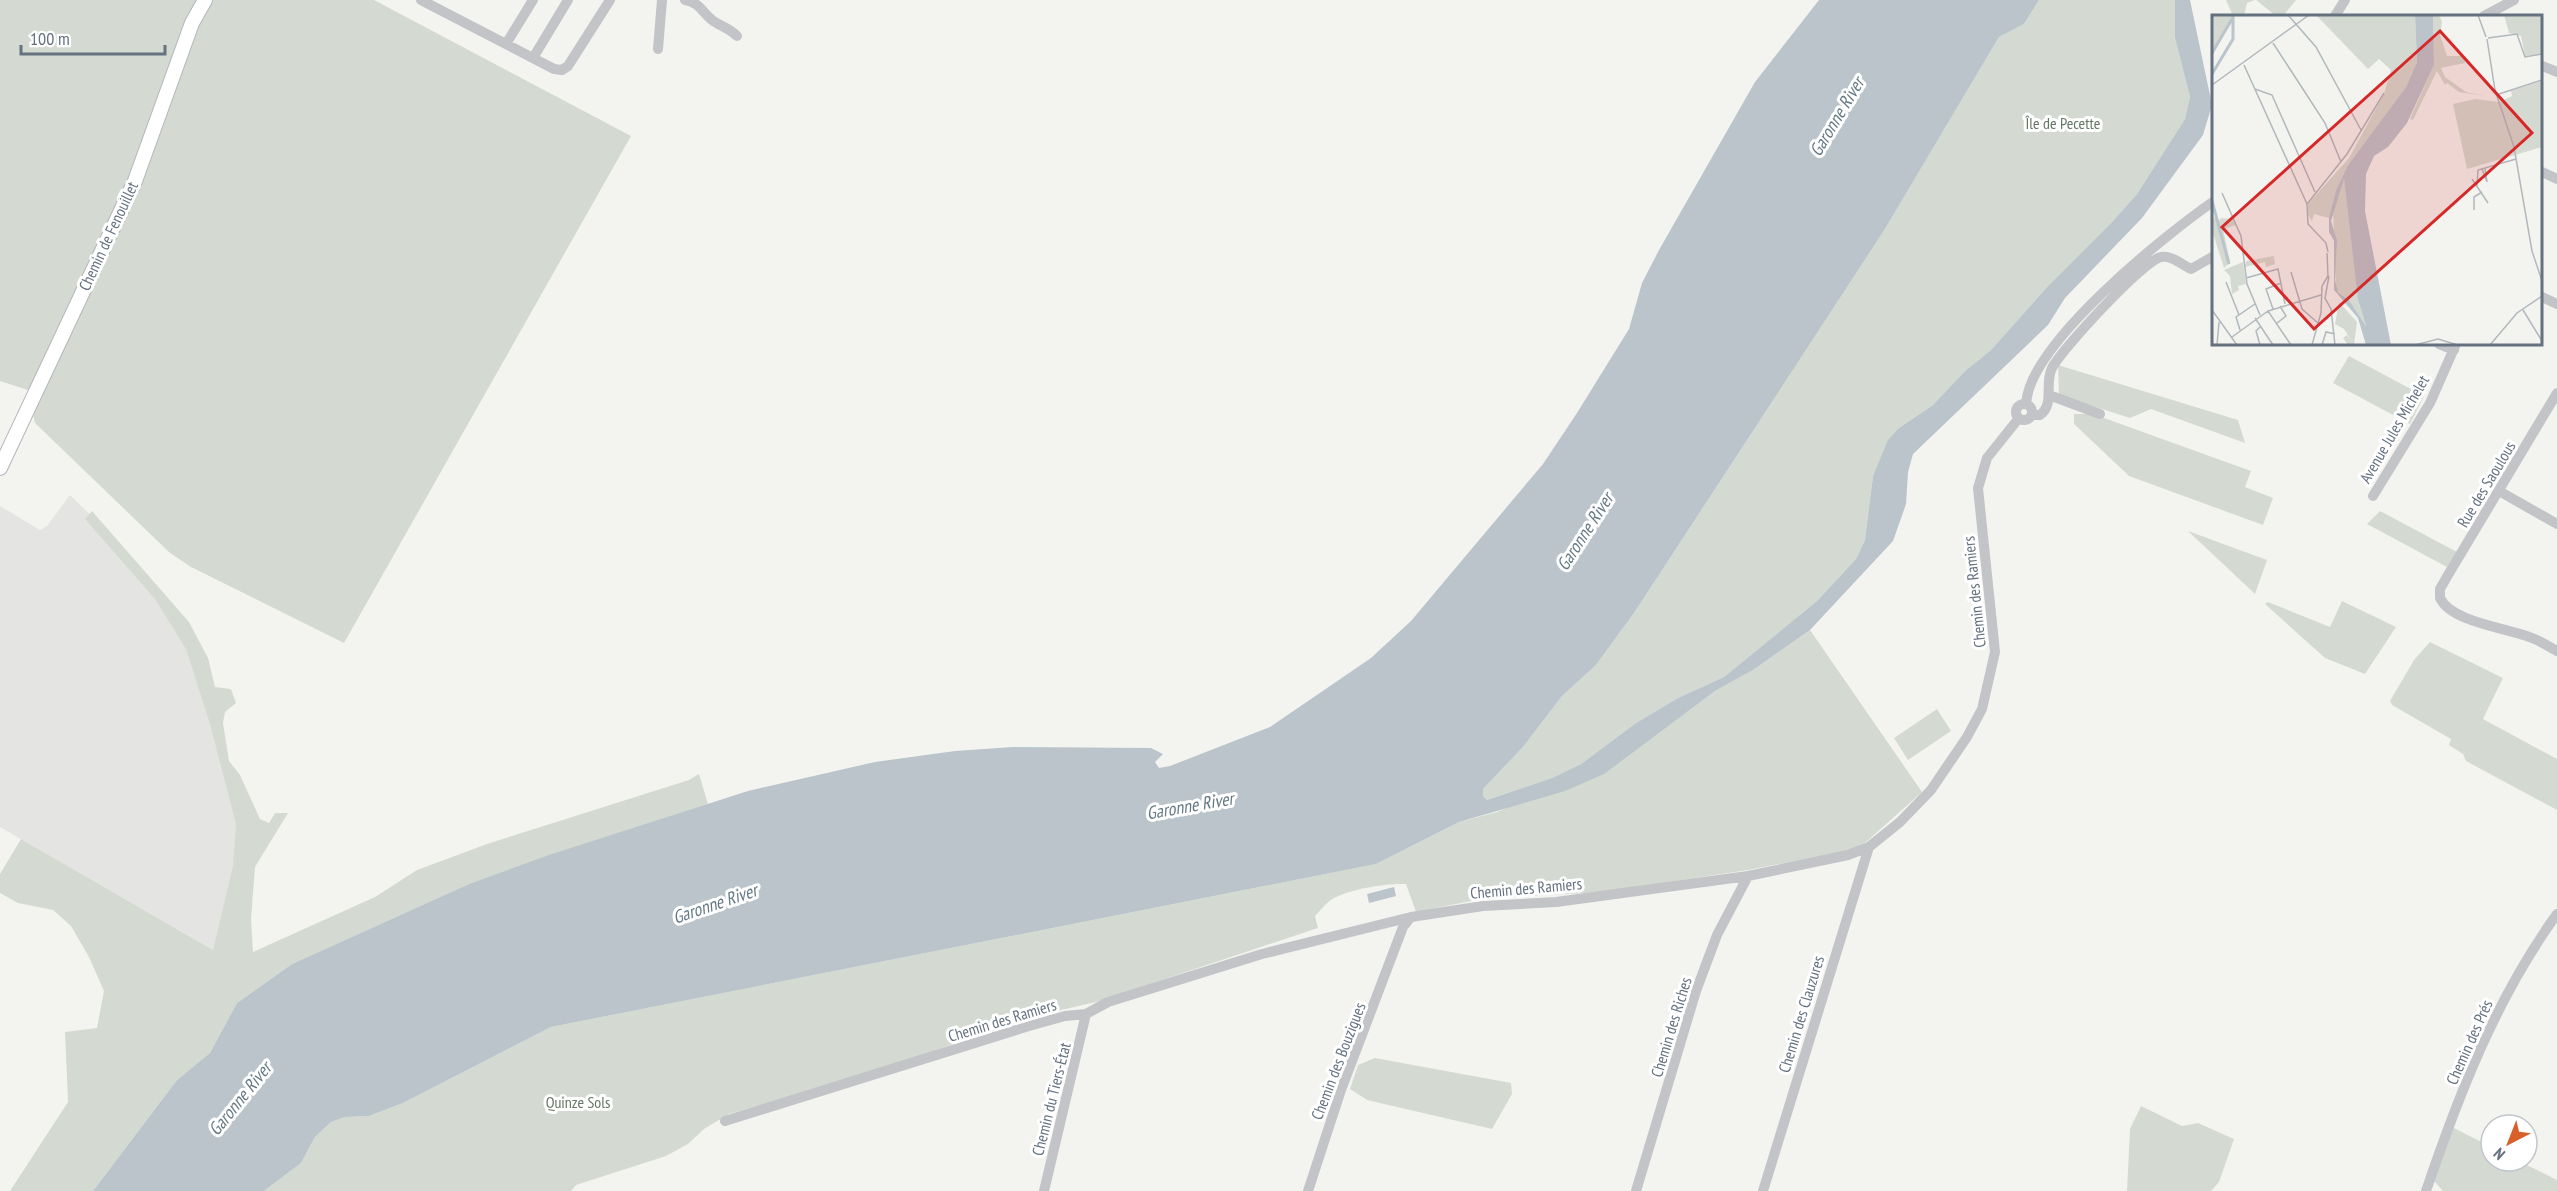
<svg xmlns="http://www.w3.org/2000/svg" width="2557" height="1191" font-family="'PT Sans Narrow',sans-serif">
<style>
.built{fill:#e4e5e3}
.green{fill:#d4dad1}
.water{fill:#bac4ca}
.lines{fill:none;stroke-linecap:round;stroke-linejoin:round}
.secondary-casing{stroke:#b2b6ba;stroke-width:16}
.street{stroke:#c2c4c8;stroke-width:10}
.secondary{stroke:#fff;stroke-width:14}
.labels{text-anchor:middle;stroke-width:6;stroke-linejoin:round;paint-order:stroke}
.park-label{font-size:16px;fill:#657763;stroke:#fff}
.street-label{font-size:16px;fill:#64717f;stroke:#fff}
.water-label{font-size:18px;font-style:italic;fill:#647984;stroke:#fff}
.inset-river{fill:none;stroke:#bac4ca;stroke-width:3}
.inset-road{fill:none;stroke:#b1b8bc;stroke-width:1.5}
.view{fill:#d62828;fill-opacity:0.15;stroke:#d62828;stroke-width:3}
.inset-edge{fill:none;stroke:#64717f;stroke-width:3}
</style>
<rect width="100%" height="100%" fill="#f3f4f0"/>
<path class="built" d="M 70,495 L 108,532 L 195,638 L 252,860 L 232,961 L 0,827 L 0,506 L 40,530 L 47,526 Z"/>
<path class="green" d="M 0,0 L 374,0 L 631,136 L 344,643 L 191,567 L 170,553 L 35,423 L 28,390 L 0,381 Z
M 2039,0 L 2175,0 L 2175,38 L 2190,97 L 2185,119 L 2137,194 L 2113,221 L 2048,286 L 1991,350 L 1965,371 L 1933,405 L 1899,428 L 1873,476 L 1865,540 L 1856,559 L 1817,601 L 1724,677 L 1678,698 L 1636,723 L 1581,764 L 1552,778 L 1487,800 L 1483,796 L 1483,789 L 1523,747 L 1562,696 L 1596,665 L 1634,613 L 1885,229 L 1999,37 L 2024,24 Z
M 2226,0 L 2255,0 L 2247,3 L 2244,16 L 2233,16 Z
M 2256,0 L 2296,0 L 2283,16 L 2276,16 Z
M 2349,356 L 2424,396 L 2410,424 L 2333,383 Z
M 2058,365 L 2238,420 L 2245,443 L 2151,409 L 2130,418 L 2059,395 Z
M 2074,414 L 2093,414 L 2251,471 L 2245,487 L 2273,498 L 2263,525 L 2129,476 L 2074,424 Z
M 92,511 L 189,622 L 208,658 L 215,687 L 231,689 L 236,703 L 225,712 L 223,723 L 229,761 L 240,775 L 260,819 L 269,823 L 275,813 L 288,813 L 255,867 L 251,919 L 253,952 L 375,897 L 417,870 L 487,844 L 689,780 L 699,774 L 708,804 L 469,884 L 292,964 L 237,1003 L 210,1053 L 177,1080 L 93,1191 L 10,1191 L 68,1102 L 65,1032 L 97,1028 L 104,991 L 89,957 L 71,926 L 53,910 L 18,903 L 0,893 L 0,874 L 21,839 L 213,950 L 233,866 L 236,824 L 210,724 L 186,649 L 155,599 L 85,519 Z
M 2380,511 L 2457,552 L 2447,567 L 2367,524 Z
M 2188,531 L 2267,560 L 2255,594 Z
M 2342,601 L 2396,627 L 2365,674 L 2325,658 L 2265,604 L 2268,602 L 2330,627 Z
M 1810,630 L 1922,792 L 1865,843 L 1846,851 L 1748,870 L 1601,892 L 1481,899 L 1416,912 L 1406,884 C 1386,883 1350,889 1332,899 C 1326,903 1320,911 1315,916 L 1318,928 L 1096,1002 L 1026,1018 L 880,1070 L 729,1114 L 704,1129 L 688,1144 L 666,1156 L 576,1185 L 571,1191 L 264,1191 L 301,1163 L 315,1137 L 331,1122 L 345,1117 L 369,1116 L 403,1103 L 551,1027 L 1376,864 L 1459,822 L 1497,812 L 1631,753 L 1715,691 L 1753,670 Z
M 2430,642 L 2503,678 L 2483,719 L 2557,759 L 2557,810 L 2466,761 L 2463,754 L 2449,745 L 2451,739 L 2392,705 L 2390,701 L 2414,660 Z
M 1937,709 L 1951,731 L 1908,760 L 1894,738 Z
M 1375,1058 L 1511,1083 L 1512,1094 L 1492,1129 L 1367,1100 L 1350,1089 L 1358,1065 Z
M 2141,1106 L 2182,1126 L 2198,1123 L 2234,1139 L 2219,1182 L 2211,1191 L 2127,1191 L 2130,1129 Z
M 2452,1127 L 2491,1147 L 2491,1161 L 2519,1161 L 2557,1180 L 2557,1191 L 2443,1191 L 2434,1181 Z"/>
<path class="water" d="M 1819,0 L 2039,0 L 2024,24 L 1999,37 L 1885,229 L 1634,613 L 1596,665 L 1562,696 L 1523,747 L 1483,789 L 1483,796 L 1487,800 L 1552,778 L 1581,764 L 1636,723 L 1678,698 L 1724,677 L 1817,601 L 1856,559 L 1865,540 L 1873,476 L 1888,440 L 1899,428 L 1933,405 L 1965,371 L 1991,350 L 2048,286 L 2113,221 L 2137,194 L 2185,119 L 2190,97 L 2175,38 L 2175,0 L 2190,0 L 2212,105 L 2203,135 L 2142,218 L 2065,298 L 2048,325 L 1913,454 L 1908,472 L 1906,504 L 1893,541 L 1810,630 L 1753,670 L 1715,691 L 1604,774 L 1565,791 L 1459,822 L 1376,864 L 551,1027 L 403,1103 L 369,1116 L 345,1117 L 331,1122 L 315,1137 L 301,1163 L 264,1191 L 93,1191 L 177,1080 L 210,1053 L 237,1003 L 292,964 L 469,884 L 549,855 L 748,791 L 875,762 L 955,751 L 1013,747 L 1151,748 L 1163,754 L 1155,762 L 1159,768 L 1170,766 L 1270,727 L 1371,658 L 1411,621 L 1543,464 L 1577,413 L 1629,329 L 1642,283 L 1659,250 L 1755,82 Z
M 1394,887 L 1396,896 L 1369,903 L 1367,894 Z"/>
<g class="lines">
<g class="secondary-casing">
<path id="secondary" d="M 0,468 L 135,181 L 192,23 L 205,0"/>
</g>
<path class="street" d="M 421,0 L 554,69 L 562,70 L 568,66 L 610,0
M 685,0 C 699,2 702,12 712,20 C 720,26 729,28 737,36
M 2335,16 L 2345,0
M 2484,16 L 2514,0
M 506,44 L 533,0
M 658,49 L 662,0
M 533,58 L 568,0
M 2540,65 L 2557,72
M 2540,171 L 2557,179
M 2540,296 L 2557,304
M 2439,344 L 2454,350
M 2557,393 L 2448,575 L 2440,589 L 2440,598 C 2452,623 2509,628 2532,638 C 2541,641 2549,647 2557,651
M 2049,395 L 2100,414
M2016 412a8 8 0 1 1 16 0a8 8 0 1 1-16 0Z
M 2026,404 C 2029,344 2165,235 2214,201
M 2032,415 L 2040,415 C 2055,404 2044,384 2052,368 C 2061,350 2144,260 2161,257 C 2172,255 2182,265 2191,269 L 2214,256
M 2499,491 L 2557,524
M 2373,496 L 2430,403 L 2456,344
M 725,1121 L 1029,1026 L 1065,1016 L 1086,1014 L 1108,1002 L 1262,954 L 1411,917 L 1483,906 L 1556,902 L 1748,876 L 1848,855 L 1869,847 L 1900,822 L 1931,790 L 1967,737 L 1982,709 L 1995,652 L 1978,488 L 1987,458 L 2019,418
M 1044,1191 L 1086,1014
M 1308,1191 L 1341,1090 L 1403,927 L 1411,917
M 1636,1191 L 1696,991 L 1717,935 L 1748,876
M 1763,1191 L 1869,847
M 2426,1191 C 2459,1094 2496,998 2557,914"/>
<use href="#secondary" class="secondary"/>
</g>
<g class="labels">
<g class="park-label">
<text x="2063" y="129">Île de Pecette</text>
<text x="578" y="1108">Quinze Sols</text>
</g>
<g class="street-label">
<text transform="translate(108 236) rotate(-65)" y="6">Chemin de Fenouillet</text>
<text transform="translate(2394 429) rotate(-60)" y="6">Avenue Jules Michelet</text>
<text transform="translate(2486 484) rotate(-59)" y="6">Rue des Saoulous</text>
<text transform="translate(1974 592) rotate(-96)" y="6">Chemin des Ramiers</text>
<text transform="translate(1526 888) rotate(-5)" y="6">Chemin des Ramiers</text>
<text transform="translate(1801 1014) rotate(-73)" y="6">Chemin des Clauzures</text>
<text transform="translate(1002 1020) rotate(-17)" y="6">Chemin des Ramiers</text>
<text transform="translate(1671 1027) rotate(-73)" y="6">Chemin des Riches</text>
<text transform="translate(2469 1042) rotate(-66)" y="6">Chemin des Prés</text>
<text transform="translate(1338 1061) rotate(-69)" y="6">Chemin des Bouzigues</text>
<text transform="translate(1051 1099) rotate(-76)" y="6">Chemin du Tiers-État</text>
</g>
<g class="water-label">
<text transform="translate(1837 117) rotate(-59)" y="6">Garonne River</text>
<text transform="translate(1585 532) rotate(-57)" y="6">Garonne River</text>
<text transform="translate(1190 806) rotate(-10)" y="6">Garonne River</text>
<text transform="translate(715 904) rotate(-19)" y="6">Garonne River</text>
<text transform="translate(240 1099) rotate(-51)" y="6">Garonne River</text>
</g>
</g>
<g transform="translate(2212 15)">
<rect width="330" height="330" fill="#f3f4f0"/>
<path d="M 0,0 L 23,0 L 0,41 ZM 104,0 L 203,0 L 205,47 L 194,72 L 136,150 L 124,175 L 120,191 L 132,164 L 147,289 L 154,311 L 137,285 L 124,275 L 121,192 L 117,203 L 102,199 L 100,206 L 95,198 L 96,189 L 137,143 L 172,79 L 179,55 L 167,44 L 156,54 ZM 221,0 L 227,0 L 230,7 L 228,20 L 235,41 L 252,41 L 253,48 L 229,53 L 233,62 L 254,77 L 273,81 L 247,77 L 235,68 L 233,70 L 225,56 L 201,105 L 198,104 L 222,50 ZM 292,0 L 330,0 L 330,39 L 313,41 L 309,21 L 297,18 ZM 330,66 L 330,132 L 255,154 L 241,89 L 263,84 L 288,87 L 300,81 L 299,76 ZM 0,200 L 6,207 L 9,203 L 20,204 L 24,210 L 11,214 L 18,247 L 12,253 L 0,215 ZM 62,241 L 63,249 L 54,252 L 53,247 L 33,252 L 34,246 ZM 31,247 L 34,269 L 26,271 L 27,275 L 20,279 L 18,261 L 12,255 ZM 127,287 L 145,307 L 142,330 L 136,330 L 131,323 L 135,320 L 140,327 L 132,314 L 123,309 Z" fill="#d4dad1"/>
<path d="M 203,0 L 221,0 L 222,50 L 195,108 L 176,132 L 162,141 L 154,159 L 153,196 L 179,330 L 154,330 L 146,303 L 122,275 L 122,226 L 117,217 L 117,203 L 124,175 L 136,150 L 194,72 L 205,47 ZM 132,164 L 146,285 L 154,311 L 137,285 L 126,277 L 123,265 L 125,225 L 119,206 Z" fill="#bac4ca" fill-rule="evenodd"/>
<path class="inset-river" d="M 0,38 L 20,4M 0,59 L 21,24 L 21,0M 0,186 L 17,249"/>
<path class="inset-road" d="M 76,0 L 104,32 L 149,115M 266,0 L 274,22M 276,23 L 305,19 L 313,42 L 330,39M 275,24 L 283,75 L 302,132 L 320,236 L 330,266M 61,28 L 113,108 L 129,147M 32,50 L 95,189M 0,70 L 97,0M 43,74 L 60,80 L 103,177M 284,80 L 330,65M 270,154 L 275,167 L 273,153M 260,164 L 276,188M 265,172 L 266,155 L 304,144M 10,178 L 29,221 L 35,269 L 48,300M 262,191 L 262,195 L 262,182 L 270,177M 116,237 L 114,228 L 96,209 L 95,189 L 135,139 L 172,78M 79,257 L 90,294 L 106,308M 117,261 L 113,283 L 119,294 L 123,330M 34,263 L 66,254 L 73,289M 14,267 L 27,300M 61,294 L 54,274 L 69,268M 0,295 L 25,330M 311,295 L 330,326M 56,296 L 109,280M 43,303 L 61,330M 65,308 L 74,301 L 68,291M 28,315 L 24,302 L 43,289M 20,322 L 56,296 L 79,330M 5,330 L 7,307M 48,330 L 44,316 L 48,312M 100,330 L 109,298 L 110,271 L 116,261 L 115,238M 110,330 L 114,317 L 123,319M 203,330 L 226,324 L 246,330M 278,330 L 305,298 L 330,281"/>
<path class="view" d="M 228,16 L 320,118 L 102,314 L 10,212 Z"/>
<rect width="330" height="330" class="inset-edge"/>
</g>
<g transform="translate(2509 1143) rotate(222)"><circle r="28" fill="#ffffff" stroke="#c1c6cc" stroke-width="1.5"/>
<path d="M0-4.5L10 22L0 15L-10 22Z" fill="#d8602b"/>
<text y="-9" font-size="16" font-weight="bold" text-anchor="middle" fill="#64717f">N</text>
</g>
<path d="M21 45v9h144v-9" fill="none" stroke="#64717f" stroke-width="3"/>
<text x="30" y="45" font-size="18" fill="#64717f" stroke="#ffffff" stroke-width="4.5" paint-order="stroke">100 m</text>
</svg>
